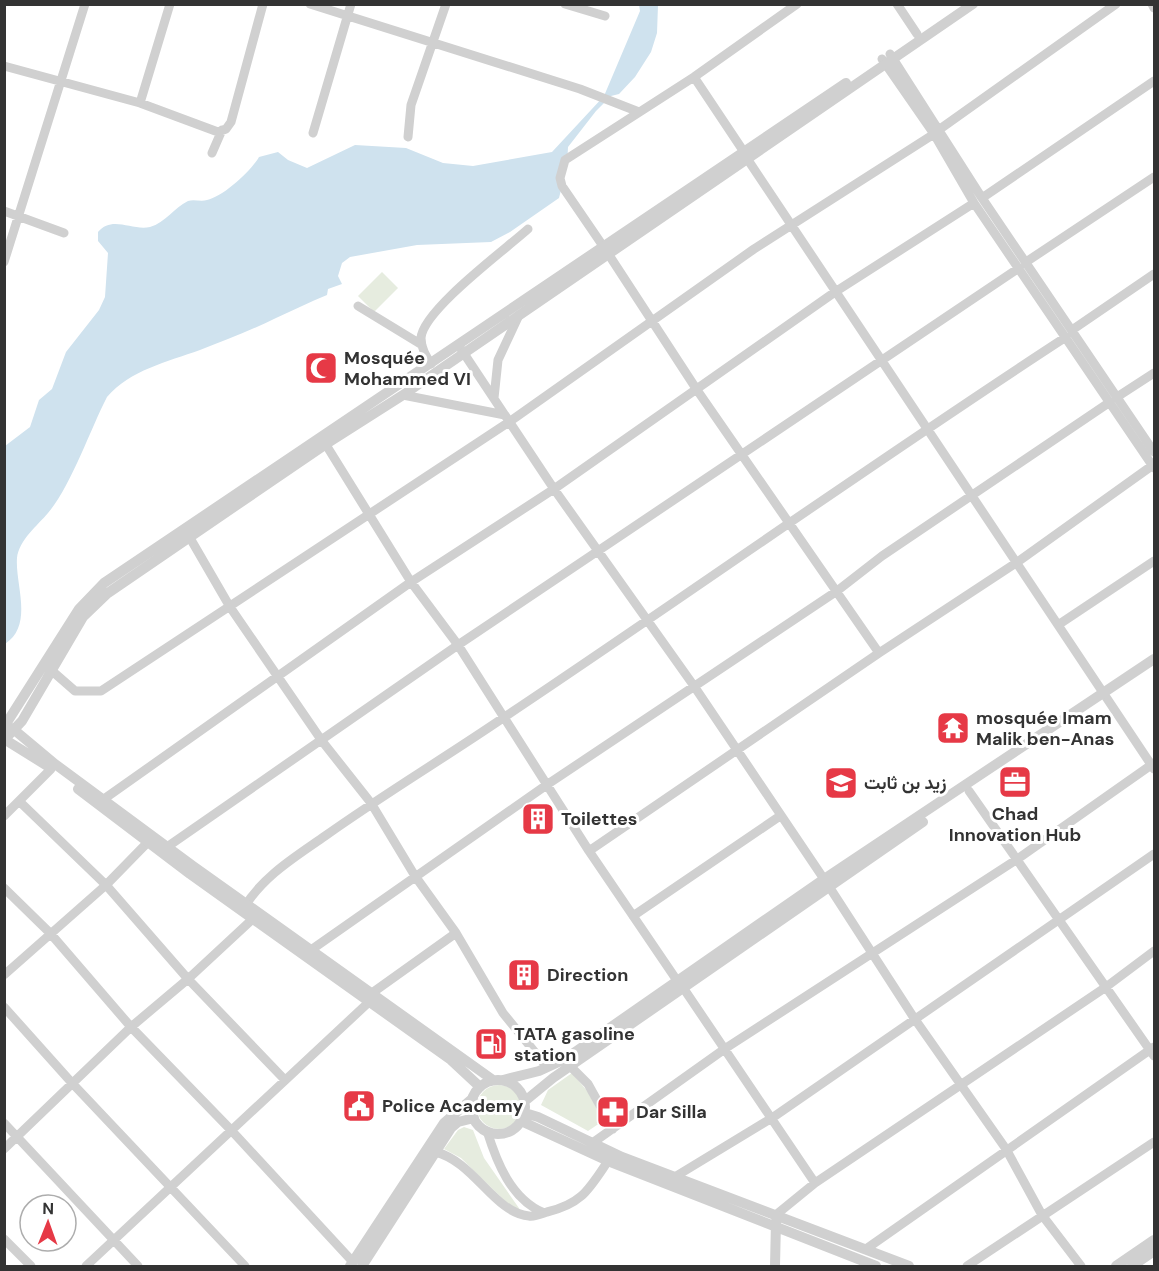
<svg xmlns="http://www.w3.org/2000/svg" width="1159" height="1271" font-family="'DM Sans',Vazirmatn,sans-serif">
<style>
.green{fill:#e6ecdf}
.water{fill:#cfe2ee}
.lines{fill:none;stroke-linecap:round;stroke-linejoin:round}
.minor{stroke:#d0d0d0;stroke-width:9}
.tertiary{stroke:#d0d0d0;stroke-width:10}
.labels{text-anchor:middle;stroke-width:6;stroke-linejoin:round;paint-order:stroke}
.poi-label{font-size:18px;font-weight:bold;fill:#333;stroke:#fff;text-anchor:start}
</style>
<rect width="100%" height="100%" fill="#fff"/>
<path class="green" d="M 382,272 L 398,288 L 374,312 L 358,296 Z
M 572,1073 L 588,1092 L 603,1121 L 588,1131 L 541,1105 L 548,1090 Z
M477 1107a22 22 0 1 1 44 0a22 22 0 1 1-44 0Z
M 464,1127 L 473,1130 L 484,1158 L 521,1211 L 511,1207 L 461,1158 L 444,1149 L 458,1130 Z"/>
<path class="water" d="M 639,5 L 658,5 L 657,33 L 651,52 L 635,77 L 619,94 L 611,96 L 596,111 L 568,147 L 567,166 L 559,198 L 510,232 L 491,242 L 417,245 L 350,257 L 342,263 L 338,276 L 342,284 L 328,289 L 327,295 C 309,302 294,310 276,318 C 252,330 225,340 200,350 C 167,362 130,370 107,397 C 90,430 71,486 48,513 C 38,525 19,540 17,558 C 15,585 34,625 5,644 L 5,446 L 30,427 L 39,400 L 52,389 L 66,352 L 99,310 L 105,297 L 108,253 L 98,241 L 98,232 C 112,215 132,231 150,227 C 165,223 175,207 188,201 C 194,199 201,202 207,200 C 223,197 251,171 259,157 L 278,152 L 288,160 L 307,168 L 355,145 L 406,148 L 443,163 L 473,166 L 552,152 L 604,96 L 640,11 Z"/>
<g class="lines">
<path class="minor" d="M 310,4 L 580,89 L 639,112
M 565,4 L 605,16
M 897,4 L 917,34
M 1152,4 L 1154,8
M 890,54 L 982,198 L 1154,452
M 882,59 L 934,134 L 974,203 L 1154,468
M 4,66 L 140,103 L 218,132 L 226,129 L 231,122 L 263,4
M 694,77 L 744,152
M 140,103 L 170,4
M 940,129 L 1116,4
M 313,133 L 351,4
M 408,137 L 411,105 L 446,4
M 212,153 L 222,130
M 748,160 L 1154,769
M 982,198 L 1154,81
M 4,211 L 64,233
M 603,246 L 562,186 L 560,178 L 565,160 L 694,77 L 797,4
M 4,262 L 85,4
M 1026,262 L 1154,177
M 358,306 L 422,345
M 1072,330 L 1154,274
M 461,349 L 554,489 L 694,686 L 830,888 L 914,1018 L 1006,1149 L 1042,1215 L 1081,1266
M 431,364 C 426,356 421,348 421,338 C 423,310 506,249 528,229
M 403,395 L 505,415
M 1117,397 L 1154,373
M 494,398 L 498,360 L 519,315
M 323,440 L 411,582 L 458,645 L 589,851 L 678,982
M 190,538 L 230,607 L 322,741 L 371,803 L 415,876 L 456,933 L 503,1013 L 547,1067
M 1058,625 L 1154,561
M 879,653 L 1016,563 L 1153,465
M 51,670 L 75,691 L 101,691 L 509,422 L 754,249 L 934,134
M 969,791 L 1154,1056
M 104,799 L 411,582 L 554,489 L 835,292 L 974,203
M 20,802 L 106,885 L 188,979 L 285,1080
M 4,816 L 51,769
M 167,847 L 458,645 L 1019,268
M 589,851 L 879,653 L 697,390 L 609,255
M 4,888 L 50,933 L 131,1027 L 231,1130 L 353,1262
M 243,909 C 263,876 295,857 325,836 C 384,794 446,757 506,716 C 693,591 877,460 1066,337
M 633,916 L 780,816
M 311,950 L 548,784 L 837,591 L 882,556 L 1110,402
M 4,975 L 106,885 L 148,842
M 684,989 L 815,1183
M 372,993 L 456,933
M 4,1007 L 72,1083 L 245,1266
M 571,1067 L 588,1084 L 613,1129
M 4,1123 L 138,1266
M 487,1131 C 497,1163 511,1199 544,1213
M 591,1144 L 726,1048 L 1016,860 L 1154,763
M 4,1149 L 131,1027 L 188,979 L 258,914
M 435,1152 C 474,1161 494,1213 529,1216 C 535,1217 541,1214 547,1212 C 582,1204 589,1189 608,1161
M 673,1178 L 772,1118 L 1154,854
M 777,1214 L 815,1183 L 1106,987 L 1154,951
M 4,1239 L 31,1266
M 866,1249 L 1154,1047
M 86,1266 L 369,1002
M 967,1266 L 1154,1142"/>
<path class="tertiary" d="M 4,727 L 79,609 L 104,583 L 846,83
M 12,728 L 55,764 L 193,866 L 493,1080
M 4,739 L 49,767
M 4,740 L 22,721 L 83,617 L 108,593 L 326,444 L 403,395 L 973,4
M 78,789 L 190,874 L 451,1060 L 480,1087
M 503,1080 L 539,1071 L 565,1059 L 824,879 L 1154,659
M471 1107a27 27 0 1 1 54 0a27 27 0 1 1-54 0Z
M 525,1101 L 553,1078 L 923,822
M 525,1113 L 538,1117 L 622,1157 L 909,1266
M 521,1121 L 608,1161 L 876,1266
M 350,1266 L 444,1123 L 473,1098
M 362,1266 L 451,1128 L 458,1122 L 474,1118
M 775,1266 L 776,1221
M 1116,1266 L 1154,1240
M 1132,1266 L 1154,1251"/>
</g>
<defs>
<g id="mosque-square" transform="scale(1.725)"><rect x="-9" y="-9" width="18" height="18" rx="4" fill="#e63946" stroke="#fff"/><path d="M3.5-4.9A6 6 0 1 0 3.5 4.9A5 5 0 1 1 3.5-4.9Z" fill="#fff"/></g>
<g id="temple-square" transform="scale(1.725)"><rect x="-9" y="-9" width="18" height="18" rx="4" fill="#e63946" stroke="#fff"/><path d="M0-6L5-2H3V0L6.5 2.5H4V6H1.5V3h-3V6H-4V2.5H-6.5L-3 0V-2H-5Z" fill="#fff"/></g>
<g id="office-square" transform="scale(1.725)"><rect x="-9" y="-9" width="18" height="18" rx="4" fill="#e63946" stroke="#fff"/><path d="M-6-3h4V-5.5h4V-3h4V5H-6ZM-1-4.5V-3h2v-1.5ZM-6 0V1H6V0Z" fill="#fff"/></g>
<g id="school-square" transform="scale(1.725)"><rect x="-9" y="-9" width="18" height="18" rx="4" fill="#e63946" stroke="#fff"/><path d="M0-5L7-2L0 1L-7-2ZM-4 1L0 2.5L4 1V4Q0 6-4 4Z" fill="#fff"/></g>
<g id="building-square" transform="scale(1.725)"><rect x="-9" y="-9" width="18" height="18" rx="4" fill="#e63946" stroke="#fff"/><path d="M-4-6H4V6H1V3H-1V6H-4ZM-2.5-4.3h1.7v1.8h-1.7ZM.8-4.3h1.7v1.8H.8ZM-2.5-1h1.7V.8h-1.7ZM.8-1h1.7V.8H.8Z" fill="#fff"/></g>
<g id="fuel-square" transform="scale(1.725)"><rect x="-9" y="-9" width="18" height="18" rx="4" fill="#e63946" stroke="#fff"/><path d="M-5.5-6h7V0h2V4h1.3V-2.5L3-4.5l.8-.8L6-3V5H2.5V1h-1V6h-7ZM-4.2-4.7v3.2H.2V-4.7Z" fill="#fff"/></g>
<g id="civic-square" transform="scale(1.725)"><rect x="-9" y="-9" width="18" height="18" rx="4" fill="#e63946" stroke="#fff"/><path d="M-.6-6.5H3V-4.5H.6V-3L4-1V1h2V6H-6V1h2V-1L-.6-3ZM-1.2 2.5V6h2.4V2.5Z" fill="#fff"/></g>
<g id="pharmacy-square" transform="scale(1.725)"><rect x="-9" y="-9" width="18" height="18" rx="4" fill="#e63946" stroke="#fff"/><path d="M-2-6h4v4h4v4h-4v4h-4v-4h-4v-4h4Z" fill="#fff"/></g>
</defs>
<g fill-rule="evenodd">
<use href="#mosque-square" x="321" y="368"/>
<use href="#temple-square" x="953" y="728"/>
<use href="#office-square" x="1015" y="782"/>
<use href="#school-square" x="841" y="783"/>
<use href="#building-square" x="538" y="819"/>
<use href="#building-square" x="524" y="975"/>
<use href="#fuel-square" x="491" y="1044"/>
<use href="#civic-square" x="359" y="1106"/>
<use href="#pharmacy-square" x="613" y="1112"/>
</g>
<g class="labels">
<g class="poi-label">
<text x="344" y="364">Mosquée<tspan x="344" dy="21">Mohammed VI</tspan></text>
<text x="976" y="724">mosquée Imam<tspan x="976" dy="21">Malik ben-Anas</tspan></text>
<text x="864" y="789">زيد بن ثابت</text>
<text x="1015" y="820" text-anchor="middle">Chad<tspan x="1015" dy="21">Innovation Hub</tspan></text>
<text x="561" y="825">Toilettes</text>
<text x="547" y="981">Direction</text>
<text x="514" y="1040">TATA gasoline<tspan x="514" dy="21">station</tspan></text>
<text x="382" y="1112">Police Academy</text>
<text x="636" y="1118">Dar Silla</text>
</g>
</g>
<rect width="1159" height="1271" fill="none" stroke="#333333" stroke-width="12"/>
<g transform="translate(48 1223) rotate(1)"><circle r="28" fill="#ffffff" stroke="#adadad" stroke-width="1.5"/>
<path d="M0-4.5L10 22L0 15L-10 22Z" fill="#e63946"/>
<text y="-9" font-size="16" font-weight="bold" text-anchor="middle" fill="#333333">N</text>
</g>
</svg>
